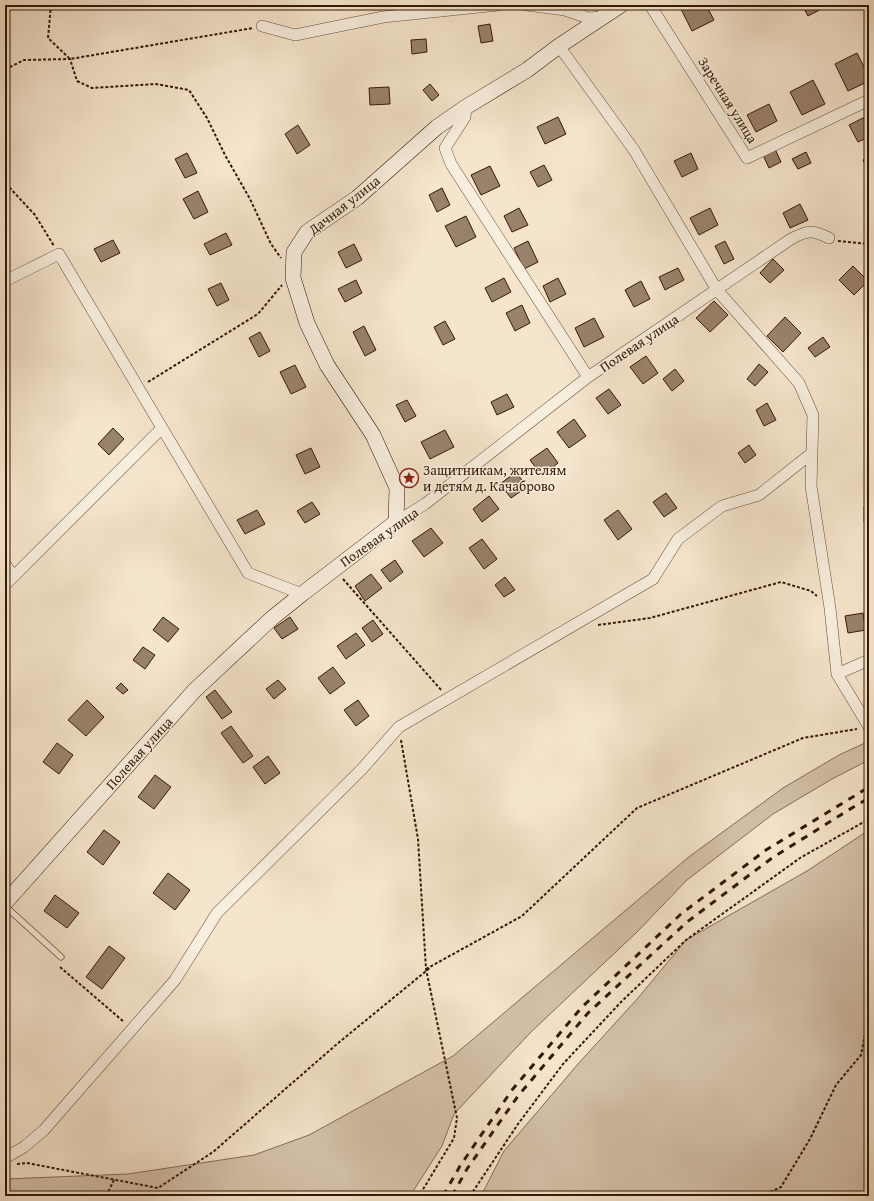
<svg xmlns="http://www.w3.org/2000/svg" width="874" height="1201" font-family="'Gentium Book Plus',serif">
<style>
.green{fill:#d4c2aa;stroke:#846c57}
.building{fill:#99826c;stroke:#351704}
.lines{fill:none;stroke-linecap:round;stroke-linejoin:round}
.lane-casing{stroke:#654a36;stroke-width:7}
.street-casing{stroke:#654a36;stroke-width:12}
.secondary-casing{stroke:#351704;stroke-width:16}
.path{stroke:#351704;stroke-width:2;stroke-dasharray:3 2;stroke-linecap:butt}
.lane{stroke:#f8eede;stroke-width:5.5}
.street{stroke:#f8eede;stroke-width:11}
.secondary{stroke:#f8eede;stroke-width:15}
.rail{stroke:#351704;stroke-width:3;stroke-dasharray:7 7;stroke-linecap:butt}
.labels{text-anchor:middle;stroke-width:3;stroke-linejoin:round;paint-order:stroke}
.street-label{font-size:14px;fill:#351704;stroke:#f8eede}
.poi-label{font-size:14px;fill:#351704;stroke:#f8eede;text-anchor:start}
</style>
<rect width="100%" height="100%" fill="#f5e5cc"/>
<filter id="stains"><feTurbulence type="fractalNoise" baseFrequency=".005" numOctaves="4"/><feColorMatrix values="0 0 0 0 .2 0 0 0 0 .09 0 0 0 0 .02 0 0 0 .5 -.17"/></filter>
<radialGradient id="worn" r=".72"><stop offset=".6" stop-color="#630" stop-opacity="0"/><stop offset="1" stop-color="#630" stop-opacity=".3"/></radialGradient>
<path class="green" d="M 865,743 L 869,744 L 869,760 L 832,779 L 773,814 L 687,880 L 637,932 L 531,1032 L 454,1114 L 442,1146 L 410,1196 L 5,1196 L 5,1179 L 128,1174 L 254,1155 L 309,1135 L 453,1056 L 690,856 L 783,788 L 839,755 Z
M 869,830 L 869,1196 L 481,1196 L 504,1151 L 578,1064 L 638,998 L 686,940 L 807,871 Z"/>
<path class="building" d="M 683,5 L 706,5 L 714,20 L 692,31 L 680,7 Z
M 802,5 L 827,5 L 827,6 L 808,16 Z
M 490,24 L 493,41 L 481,43 L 478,26 Z
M 426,39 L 427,52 L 412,54 L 411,40 Z
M 857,53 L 869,77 L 869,81 L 848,91 L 835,64 Z
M 813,80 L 825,104 L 802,115 L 790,92 Z
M 430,84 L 439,95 L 432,101 L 423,90 Z
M 389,87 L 390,104 L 370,105 L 369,88 Z
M 769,104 L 777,121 L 756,132 L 747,115 Z
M 869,115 L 869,137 L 858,142 L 849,125 Z
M 558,117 L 566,134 L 545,144 L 537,127 Z
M 298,125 L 310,145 L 297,154 L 285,134 Z
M 775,149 L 781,162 L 769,168 L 763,155 Z
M 806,152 L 811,163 L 798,169 L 792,159 Z
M 187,153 L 197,173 L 185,178 L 175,159 Z
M 691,153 L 698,169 L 682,177 L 674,161 Z
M 869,157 L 869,172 L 863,160 Z
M 544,165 L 552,180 L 538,187 L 530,172 Z
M 490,166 L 500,186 L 481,195 L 471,175 Z
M 442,188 L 450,205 L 437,212 L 429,195 Z
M 198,191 L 208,212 L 194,219 L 183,199 Z
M 800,204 L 808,220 L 790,228 L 783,213 Z
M 519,208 L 528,225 L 512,232 L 504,216 Z
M 710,208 L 718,225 L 699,235 L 690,218 Z
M 466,216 L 476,237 L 456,247 L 445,226 Z
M 226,233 L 232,245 L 210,255 L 204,244 Z
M 113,240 L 120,253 L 101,262 L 94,249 Z
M 528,241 L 538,262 L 524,269 L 514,248 Z
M 725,241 L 734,259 L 724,264 L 715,246 Z
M 354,244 L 362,260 L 346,268 L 338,252 Z
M 773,259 L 784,270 L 770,283 L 760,273 Z
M 853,266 L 868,281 L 854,295 L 839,280 Z
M 678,268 L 684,280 L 665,290 L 659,277 Z
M 504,278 L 511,292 L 492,302 L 485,288 Z
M 558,278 L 566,294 L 550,302 L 543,286 Z
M 356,280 L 362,293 L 345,302 L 338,289 Z
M 641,281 L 650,299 L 634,307 L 625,290 Z
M 221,283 L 229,300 L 217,306 L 208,289 Z
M 714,301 L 728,315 L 710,332 L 696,318 Z
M 522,305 L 530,323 L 515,331 L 506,313 Z
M 785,317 L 801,333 L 783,352 L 767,336 Z
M 594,318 L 604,337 L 584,347 L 575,328 Z
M 445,321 L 455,339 L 443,345 L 434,327 Z
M 364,326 L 376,350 L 365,356 L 353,332 Z
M 260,332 L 270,351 L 259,357 L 249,338 Z
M 823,337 L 830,347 L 815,357 L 808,348 Z
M 646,356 L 658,373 L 643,384 L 630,367 Z
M 759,364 L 768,372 L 755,386 L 747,379 Z
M 295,365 L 306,387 L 291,394 L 280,372 Z
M 675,369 L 684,381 L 672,391 L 663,379 Z
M 609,389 L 621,405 L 608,414 L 596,398 Z
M 507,394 L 514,407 L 497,415 L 491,402 Z
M 407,400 L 416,416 L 405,422 L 396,405 Z
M 767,403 L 776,420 L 764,426 L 756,410 Z
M 574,419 L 586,436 L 569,448 L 557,432 Z
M 113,428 L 124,439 L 109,455 L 98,444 Z
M 445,430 L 454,447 L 430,459 L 421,442 Z
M 749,445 L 756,455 L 745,463 L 738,453 Z
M 311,448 L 320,467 L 305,474 L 296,455 Z
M 547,448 L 558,463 L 542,476 L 530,460 Z
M 516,472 L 527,487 L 511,498 L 500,484 Z
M 666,493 L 677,508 L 664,517 L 653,502 Z
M 489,496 L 499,509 L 482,522 L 473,509 Z
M 312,502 L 320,514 L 305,523 L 297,511 Z
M 257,510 L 265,524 L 245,534 L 237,520 Z
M 618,510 L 632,529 L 618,540 L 604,520 Z
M 431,528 L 443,543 L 424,557 L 412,541 Z
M 482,539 L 497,559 L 484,569 L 469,548 Z
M 395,560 L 403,572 L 390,582 L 381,570 Z
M 371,574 L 382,588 L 365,601 L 355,586 Z
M 505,577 L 515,590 L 504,597 L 495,585 Z
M 863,613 L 866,630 L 848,633 L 845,616 Z
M 163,617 L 179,629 L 168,642 L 153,630 Z
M 290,617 L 298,629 L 282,639 L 274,628 Z
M 373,620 L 383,634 L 372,642 L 362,628 Z
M 356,633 L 365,645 L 346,659 L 337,646 Z
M 143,647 L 155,655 L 145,669 L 133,660 Z
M 333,667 L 345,683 L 330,694 L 318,678 Z
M 278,680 L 286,689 L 274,699 L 266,689 Z
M 121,683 L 128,690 L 123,694 L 116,688 Z
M 215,690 L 232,712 L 222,719 L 206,697 Z
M 87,700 L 104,717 L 86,736 L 68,720 Z
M 358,700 L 369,716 L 356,726 L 344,710 Z
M 231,726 L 253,756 L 243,763 L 221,733 Z
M 57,743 L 73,755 L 59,774 L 43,762 Z
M 268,756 L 280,773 L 265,784 L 253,767 Z
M 155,775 L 171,787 L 154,809 L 138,797 Z
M 104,830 L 120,842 L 103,865 L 87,852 Z
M 168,873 L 190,890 L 175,910 L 153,893 Z
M 55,895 L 79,913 L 67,928 L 44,911 Z
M 109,946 L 125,958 L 102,989 L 86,977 Z"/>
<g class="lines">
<g class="lane-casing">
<path id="lane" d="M 599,5 L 604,16
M 5,906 L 61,957"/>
</g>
<g class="street-casing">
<path id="street" d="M 527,5 L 565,10 L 588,18 L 601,17
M 650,5 L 747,158 L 869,100
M 262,26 L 295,35 L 383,17 L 498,5
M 559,46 L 634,150 L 717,290 L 799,383 L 813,415 L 811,486 L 830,608 L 837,674 L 869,727
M 466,107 L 465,117 L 445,148 L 451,164 L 588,377
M 5,281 L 59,254 L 248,573 L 302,594
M 869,509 L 869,519
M 396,522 L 425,504 L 588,377 L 791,239 C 808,230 812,230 829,238
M 5,564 L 13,576
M 5,585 L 162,428
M 837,674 L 869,660
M 5,1158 L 24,1147 L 44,1130 L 175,980 L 217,913 L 362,769 L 399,727 L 653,579 L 678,539 L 722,506 L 759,495 L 812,453"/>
</g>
<g class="secondary-casing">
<path id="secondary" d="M 5,903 L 194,691 L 271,619 L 302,594 L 396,522 L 397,488 L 373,435 L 327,365 L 307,323 L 293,278 L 294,252 L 307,232 L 357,198 L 437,127 L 466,107 L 527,70 L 559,46 L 621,5"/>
</g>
<path class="path" d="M 51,5 L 48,38 L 70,59 L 253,28
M 5,76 L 10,67 L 24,60 L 70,59 L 77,81 L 92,88 L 156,84 L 189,90 L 207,118 L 225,155 L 250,199 L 271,244 L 281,258
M 5,185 L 9,187 L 35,215 L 54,246
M 838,241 L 869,244
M 148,382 L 258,314 L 282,285
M 343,579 L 442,691
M 598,625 L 650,618 L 781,582 L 811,591 L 817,596
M 401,740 L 418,839 L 426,969 L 457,1118 L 454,1138 L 419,1196
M 60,967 L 124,1022
M 426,969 L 522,916 L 637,808 L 803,738 L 857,729
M 17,1164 L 27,1163 L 158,1188 L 213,1152 L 337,1044 L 431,967
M 106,1196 L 114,1180
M 470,1196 L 518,1124 L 563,1064 L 621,1002 L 686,940 L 800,858 L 869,819
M 761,1196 L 781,1187 L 810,1139 L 836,1085 L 861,1055 L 868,1019 L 867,975 L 869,968"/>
<use href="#lane" class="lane"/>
<use href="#street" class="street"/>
<use href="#secondary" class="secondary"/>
<path class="rail" d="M 443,1196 L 460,1166 L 512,1090 L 582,1007 L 681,914 L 766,850 L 869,787
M 452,1196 L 467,1169 L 518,1096 L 588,1013 L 687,922 L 772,858 L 855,806 L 869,798"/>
</g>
<defs>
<g id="sight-ring" transform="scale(1)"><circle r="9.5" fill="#f8eede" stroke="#8f2418" stroke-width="1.5"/><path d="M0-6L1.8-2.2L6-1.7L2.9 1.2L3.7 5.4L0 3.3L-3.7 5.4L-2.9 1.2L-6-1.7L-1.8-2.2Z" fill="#8f2418"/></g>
</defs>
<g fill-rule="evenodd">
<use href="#sight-ring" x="409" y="478"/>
</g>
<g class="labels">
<g class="street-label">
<text transform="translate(728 100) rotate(58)" y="5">Заречная улица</text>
<text transform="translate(344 205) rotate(-38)" y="5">Дачная улица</text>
<text transform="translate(639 343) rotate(-34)" y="5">Полевая улица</text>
<text transform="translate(379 537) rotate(-35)" y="5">Полевая улица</text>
<text transform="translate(139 753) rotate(-48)" y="5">Полевая улица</text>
</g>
<g class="poi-label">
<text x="423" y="475">Защитникам, жителям<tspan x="423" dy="16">и детям д. Качаброво</tspan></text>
</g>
</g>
<rect width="874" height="1201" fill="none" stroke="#f5e5cc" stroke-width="20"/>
<rect x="6" y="6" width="862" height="1189" fill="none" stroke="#351704" stroke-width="2"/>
<rect x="10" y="10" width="854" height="1181" fill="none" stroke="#351704"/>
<rect width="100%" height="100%" filter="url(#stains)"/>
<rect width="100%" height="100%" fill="url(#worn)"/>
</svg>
